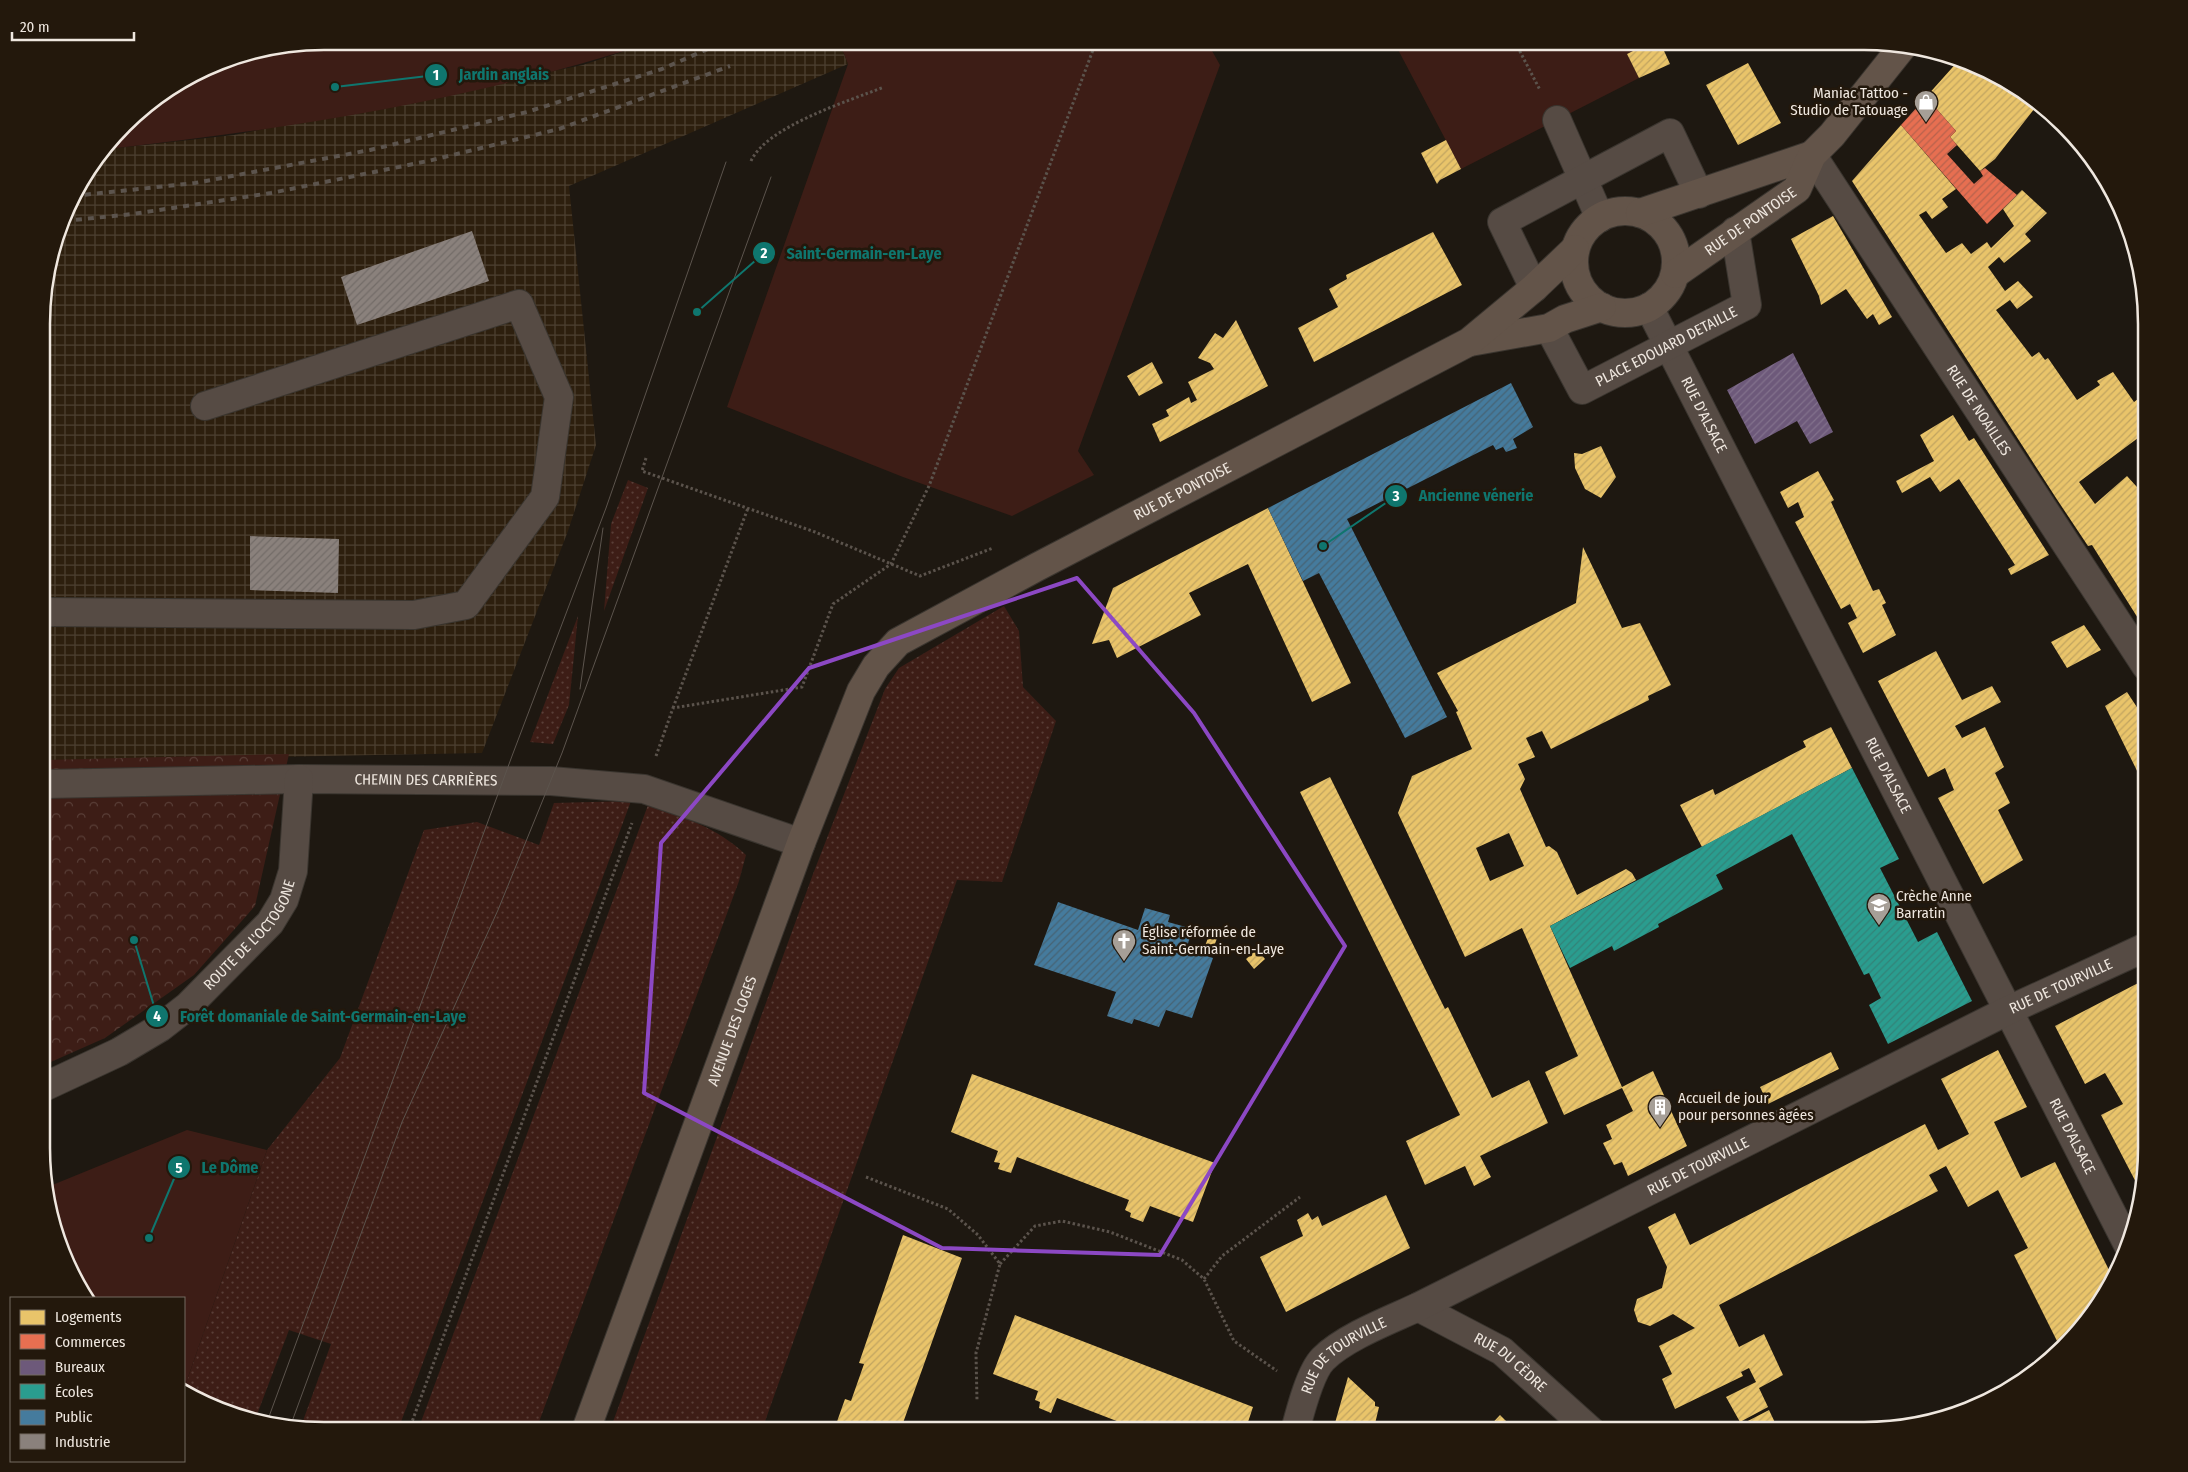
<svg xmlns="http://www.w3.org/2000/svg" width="2188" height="1472" font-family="'Fira Sans Condensed',sans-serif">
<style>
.industrial{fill:url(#industrial-grid)}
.grass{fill:url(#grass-dots)}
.forest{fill:url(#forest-crowns)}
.park{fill:#3d1d16}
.homes{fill:url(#homes-hatch);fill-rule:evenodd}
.shops{fill:url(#shops-hatch)}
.offices{fill:url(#offices-hatch)}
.schools{fill:url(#schools-hatch)}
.public{fill:url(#public-hatch)}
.industry{fill:url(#industry-hatch)}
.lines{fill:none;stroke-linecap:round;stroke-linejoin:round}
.minor-casing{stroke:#3a352f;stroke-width:30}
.major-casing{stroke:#3a352f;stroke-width:30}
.path{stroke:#5b534c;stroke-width:3;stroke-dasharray:2.5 2.5;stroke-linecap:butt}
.minor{stroke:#564b44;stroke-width:28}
.major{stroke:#635449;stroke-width:28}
.tram{stroke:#5c544d;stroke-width:1}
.rail{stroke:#5c544d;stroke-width:4;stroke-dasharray:6 6;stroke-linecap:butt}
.marked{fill:none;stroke:#8c48c4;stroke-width:4;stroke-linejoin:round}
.labels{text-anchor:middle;stroke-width:5;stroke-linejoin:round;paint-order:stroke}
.poi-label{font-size:15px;fill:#efe7df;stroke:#23180c;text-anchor:start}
.street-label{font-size:15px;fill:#efe7df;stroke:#23180c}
.rim{fill:none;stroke:#efe7df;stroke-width:2.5}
.leader{fill:none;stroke:#0f766e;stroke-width:2}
.callout-dot{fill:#0f766e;stroke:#23180c;stroke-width:2}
.mark-label{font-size:15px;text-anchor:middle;font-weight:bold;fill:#fff}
.callout-label{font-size:16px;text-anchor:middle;font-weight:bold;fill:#0f766e;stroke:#23180c;stroke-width:5;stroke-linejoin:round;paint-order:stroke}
</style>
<defs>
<pattern id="industrial-grid" width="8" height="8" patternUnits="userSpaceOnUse" patternTransform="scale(1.25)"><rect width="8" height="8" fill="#2d1f0e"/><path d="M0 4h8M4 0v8" fill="none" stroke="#4c4031"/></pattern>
<pattern id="grass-dots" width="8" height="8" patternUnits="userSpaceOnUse" patternTransform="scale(1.25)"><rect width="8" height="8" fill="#3d1d16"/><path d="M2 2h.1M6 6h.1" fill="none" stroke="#593e37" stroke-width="1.8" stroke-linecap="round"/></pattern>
<pattern id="forest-crowns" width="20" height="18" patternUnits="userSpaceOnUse" patternTransform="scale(1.25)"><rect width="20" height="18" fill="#3d1d16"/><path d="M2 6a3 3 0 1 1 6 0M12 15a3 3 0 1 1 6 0" fill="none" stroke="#593e37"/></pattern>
<pattern id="homes-hatch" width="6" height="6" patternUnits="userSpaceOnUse" patternTransform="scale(1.25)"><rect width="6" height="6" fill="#e9c46a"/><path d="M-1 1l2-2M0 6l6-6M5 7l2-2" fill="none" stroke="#c1a460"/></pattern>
<pattern id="shops-hatch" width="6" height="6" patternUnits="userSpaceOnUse" patternTransform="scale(1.25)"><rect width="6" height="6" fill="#e76f51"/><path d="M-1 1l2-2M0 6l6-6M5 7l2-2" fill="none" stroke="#b7624d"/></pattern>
<pattern id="offices-hatch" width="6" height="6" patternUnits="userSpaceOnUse" patternTransform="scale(1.25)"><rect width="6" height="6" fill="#6d597a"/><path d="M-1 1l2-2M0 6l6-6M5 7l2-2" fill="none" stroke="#82718c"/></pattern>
<pattern id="schools-hatch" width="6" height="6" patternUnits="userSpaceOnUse" patternTransform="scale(1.25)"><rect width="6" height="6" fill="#2a9d8f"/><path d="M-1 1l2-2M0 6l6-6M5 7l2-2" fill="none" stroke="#338378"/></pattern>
<pattern id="public-hatch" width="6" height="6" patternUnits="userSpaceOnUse" patternTransform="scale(1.25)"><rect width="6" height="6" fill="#457b9d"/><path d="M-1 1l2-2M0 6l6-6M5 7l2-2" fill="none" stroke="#466374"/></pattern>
<pattern id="industry-hatch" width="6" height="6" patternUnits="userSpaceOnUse" patternTransform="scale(1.25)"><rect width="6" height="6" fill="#8a817c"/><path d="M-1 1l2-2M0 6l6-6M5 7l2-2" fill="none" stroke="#736c68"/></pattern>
</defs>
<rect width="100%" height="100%" fill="#1e1811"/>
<path class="industrial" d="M 655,41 L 839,41 L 848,64 L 569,186 L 596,445 L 568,531 L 482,753 L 44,761 L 44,288 L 71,199 L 109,149 L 234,135 L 583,65 Z"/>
<path class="grass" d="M 628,480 L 648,488 L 604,611 L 611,524 Z
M 1004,606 L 1019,631 L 1023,687 L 1056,721 L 1002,882 L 957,880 L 762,1430 L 610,1430 L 813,874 L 885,689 L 899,668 Z
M 578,616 L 569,705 L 553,744 L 530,742 Z
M 631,801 L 398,1430 L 300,1429 L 331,1344 L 289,1330 L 255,1420 L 233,1416 L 184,1389 L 267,1150 L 340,1058 L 424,830 L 477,822 L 539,845 L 554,803 Z
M 648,805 C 684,817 718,828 746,855 L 739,881 L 536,1430 L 418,1430 Z"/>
<path class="forest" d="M 289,754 L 255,906 L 194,975 L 105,1038 L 44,1065 L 44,760 Z"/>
<path class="park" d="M 324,41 L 655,41 C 476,100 295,128 109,149 L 137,112 L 216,63 Z
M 839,41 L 1207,42 L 1220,65 L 1078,451 L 1094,475 L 1012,516 L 903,477 L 727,407 L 848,64 Z
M 1394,42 L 1646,42 L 1647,44 L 1627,54 L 1639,78 L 1461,169 Z
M 187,1130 L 267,1150 L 184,1389 L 184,1298 L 87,1298 L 79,1289 L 45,1188 Z"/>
<path class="homes" d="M 1646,42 L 1660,42 L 1670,64 L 1639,78 L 1627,54 L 1647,44 Z
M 1799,42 L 1812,42 L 1807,48 Z
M 1960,59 L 2039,103 L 1995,159 L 1980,171 L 1950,137 L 1956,131 L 1926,97 Z
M 1748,63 L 1781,123 L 1738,145 L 1706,85 Z
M 1901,125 L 1956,189 L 1942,199 L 1948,207 L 1932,219 L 1926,211 L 1919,215 L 1946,253 L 1962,243 L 1971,254 L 1987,242 L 1991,248 L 2014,226 L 2003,209 L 2022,190 L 2047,213 L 2025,234 L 2031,241 L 2004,263 L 1999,257 L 1988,267 L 2005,291 L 2018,281 L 2033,297 L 2017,309 L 2010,300 L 1996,310 L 2032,357 L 2039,352 L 2045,360 L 2048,358 L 2077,400 L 2100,385 L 2097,381 L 2113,372 L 2134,402 L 2146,393 L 2146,432 L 2079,482 L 2095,504 L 2127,476 L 2146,497 L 2146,631 L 2092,545 L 2088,546 L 2056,498 L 1852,181 Z
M 1446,140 L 1461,169 L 1440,180 L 1437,184 L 1421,153 Z
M 1833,216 L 1892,317 L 1879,325 L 1873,314 L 1867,319 L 1846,289 L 1821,305 L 1819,296 L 1791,239 Z
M 1433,232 L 1462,285 L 1314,362 L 1298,328 L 1338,307 L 1329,289 L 1347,279 L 1346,275 Z
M 1236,320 L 1268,386 L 1160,442 L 1152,424 L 1169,416 L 1166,410 L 1189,397 L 1191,403 L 1197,400 L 1188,382 L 1214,369 L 1210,363 L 1198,358 L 1215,333 L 1223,338 Z
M 1152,362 L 1163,383 L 1139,396 L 1127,376 Z
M 1953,415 L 1969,441 L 1974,438 L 2049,555 L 2011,575 L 2008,569 L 2015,565 L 1959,479 L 1940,492 L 1930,477 L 1902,493 L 1896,481 L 1934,461 L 1920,435 Z
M 1601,446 L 1616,477 L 1601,498 L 1585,489 L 1575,468 L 1574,453 L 1582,454 Z
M 1818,471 L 1834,500 L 1831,502 L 1873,591 L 1879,589 L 1886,603 L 1882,605 L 1896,635 L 1863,653 L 1848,623 L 1857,618 L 1850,604 L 1841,609 L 1795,522 L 1804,517 L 1798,502 L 1788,508 L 1780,492 Z
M 1268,508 L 1351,683 L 1312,702 L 1248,564 L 1189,593 L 1201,615 L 1117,658 L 1109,640 L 1092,644 L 1113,588 Z
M 1583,547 L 1622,628 L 1640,623 L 1671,685 L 1648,696 L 1649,700 L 1551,749 L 1542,731 L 1526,738 L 1535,757 L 1518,764 L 1525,779 L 1520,789 L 1546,847 L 1549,846 L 1557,852 L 1577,895 L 1626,869 L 1632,873 L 1636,880 L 1550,926 L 1622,1087 L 1653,1071 L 1687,1146 L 1628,1176 L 1622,1162 L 1614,1165 L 1603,1143 L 1612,1139 L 1606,1125 L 1633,1111 L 1622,1088 L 1564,1115 L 1545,1072 L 1578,1056 L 1522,928 L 1465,957 L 1398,813 L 1412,776 L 1472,749 L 1456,712 L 1458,711 L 1437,673 L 1576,603 ZM 1509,833 L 1524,866 L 1490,881 L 1476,848 Z
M 2084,625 L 2101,650 L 2067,668 L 2051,642 Z
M 1936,651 L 1962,700 L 1992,686 L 2001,702 L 1955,726 L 1962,738 L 1985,727 L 2004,767 L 1995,773 L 2010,803 L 1998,810 L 2023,860 L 1983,884 L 1938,798 L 1954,790 L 1945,768 L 1928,777 L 1878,681 Z
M 2127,692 L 2146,721 L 2146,789 L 2105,706 Z
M 1831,727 L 1852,768 L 1702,847 L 1680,805 L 1713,789 L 1715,795 L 1806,747 L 1803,741 Z
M 1330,777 L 1445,1009 L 1448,1007 L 1492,1098 L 1529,1080 L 1548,1123 L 1480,1156 L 1491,1177 L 1474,1186 L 1465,1166 L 1425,1185 L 1406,1141 L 1460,1115 L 1300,792 Z
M 1211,930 L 1219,933 L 1213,949 L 1205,946 Z
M 1257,949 L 1265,959 L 1254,969 L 1246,959 Z
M 2144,980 L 2146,984 L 2146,1166 L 2141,1192 L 2101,1115 L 2123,1104 L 2105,1073 L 2085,1084 L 2055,1026 Z
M 1998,1050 L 2027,1107 L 1994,1122 L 2021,1178 L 2055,1162 L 2112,1276 L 2088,1320 L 2061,1349 L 2014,1255 L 2028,1248 L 1998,1190 L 1968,1207 L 1946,1166 L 1929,1175 L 1938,1191 L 1719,1305 L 1739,1347 L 1764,1334 L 1783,1375 L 1759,1388 L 1768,1407 L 1740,1422 L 1726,1397 L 1756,1382 L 1749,1368 L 1741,1372 L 1743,1376 L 1675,1409 L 1662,1379 L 1672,1374 L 1659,1346 L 1695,1328 L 1673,1314 L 1650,1326 L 1638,1322 L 1634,1310 L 1637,1299 L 1662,1288 L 1667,1267 L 1648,1227 L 1675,1213 L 1690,1245 L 1925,1124 L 1938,1150 L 1969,1134 L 1941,1079 Z
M 1831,1052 L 1839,1069 L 1768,1104 L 1760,1087 Z
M 972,1074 L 1215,1163 L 1193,1222 L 1150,1206 L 1143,1222 L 1130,1217 L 1131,1213 L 1125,1210 L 1129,1200 L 1017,1157 L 1011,1173 L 998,1169 L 1000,1163 L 994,1162 L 998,1151 L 951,1132 Z
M 1386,1195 L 1410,1248 L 1286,1312 L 1260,1257 L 1303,1236 L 1297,1220 L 1308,1213 L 1312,1220 L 1318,1216 L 1322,1226 Z
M 903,1235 L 962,1258 L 903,1423 L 910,1425 L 908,1430 L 834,1430 L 845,1399 L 851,1401 L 864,1364 L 859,1363 Z
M 1015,1315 L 1253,1407 L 1245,1431 L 1140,1430 L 1057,1398 L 1051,1413 L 1039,1408 L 1040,1402 L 1035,1400 L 1038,1391 L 993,1374 Z
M 1348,1377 L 1375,1402 L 1375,1406 L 1379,1407 L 1374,1428 L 1335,1423 Z
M 1769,1410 L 1779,1431 L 1746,1431 L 1742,1424 Z
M 1500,1415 L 1516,1431 L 1485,1431 Z"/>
<path class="shops" d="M 1926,97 L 1956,131 L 1950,137 L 1957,145 L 1947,154 L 1974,184 L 1983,176 L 1980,171 L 1985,168 L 2017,195 L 1987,224 L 1901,125 Z"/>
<path class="offices" d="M 1793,353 L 1833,432 L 1810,444 L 1797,421 L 1755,444 L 1727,390 Z"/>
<path class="schools" d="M 1852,768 L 1899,859 L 1880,868 L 1918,942 L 1937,932 L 1972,1001 L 1888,1044 L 1869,1005 L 1881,998 L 1869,973 L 1864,975 L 1792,834 L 1716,875 L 1723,889 L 1658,924 L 1659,927 L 1614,951 L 1612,946 L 1570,968 L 1550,926 Z"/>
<path class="public" d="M 1511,383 L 1533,427 L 1513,439 L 1517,448 L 1506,452 L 1503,447 L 1496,450 L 1493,445 L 1347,519 L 1447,717 L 1405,738 L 1319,573 L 1303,581 L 1268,508 Z
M 1058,902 L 1138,930 L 1145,908 L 1170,915 L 1168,922 L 1193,929 L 1186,949 L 1213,958 L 1192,1018 L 1166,1010 L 1159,1027 L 1134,1019 L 1132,1024 L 1107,1016 L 1116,992 L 1034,965 Z"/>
<path class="industry" d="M 472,231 L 489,281 L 357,325 L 341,277 Z
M 250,536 L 339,539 L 338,593 L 250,590 Z"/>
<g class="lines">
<g class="minor-casing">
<g id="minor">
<path d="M 1557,120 L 1600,218"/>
<path id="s1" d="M 1812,155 L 2146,666"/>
<path d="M 1534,288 L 1502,222 L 1670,133 L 1699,194"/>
<path id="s2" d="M 1649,307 L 2128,1245"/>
<path id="s3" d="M 1549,328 L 1582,390 L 1747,305 L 1735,231"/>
<path d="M 44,612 L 414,615 L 466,605 L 545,497 L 559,397 L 519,304 L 205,406"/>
<path id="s4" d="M 44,784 L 299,779 L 551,781 L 644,789 L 801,843"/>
<path id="s5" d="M 44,1087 L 119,1052 L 161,1027 L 188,1006 L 270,923 L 284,900 L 293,871 L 299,779"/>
<path id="s6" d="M 1418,1307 L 1502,1351 L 1591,1431"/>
<path id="s7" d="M 1295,1431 C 1300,1412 1310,1372 1323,1359 C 1345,1337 1390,1320 1418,1307 L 2009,1010 L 2146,947"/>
</g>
</g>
<g class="major-casing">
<g id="major">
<circle cx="1625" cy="262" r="51"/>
<path d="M 1640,213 L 1812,155"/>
<path id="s8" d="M 1675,274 L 1797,189 L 1812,155 L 1832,135 L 1903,46"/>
<path d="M 1470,342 L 1549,328 L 1565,319 L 1602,307"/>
<path id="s9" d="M 586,1430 L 801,843 L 861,691 L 876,666 L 898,642 L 1037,567 L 1469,342 L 1534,288 L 1575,249"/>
</g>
</g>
<path class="path" d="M 1515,42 L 1540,90
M 751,161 C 767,126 849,101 884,87
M 646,458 L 642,471 L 815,532 L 920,576 L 993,548
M 673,708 L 748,508
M 656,756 L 673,708 L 802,687 L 833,604 L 891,564 L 929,486 L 1096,42
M 866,1177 L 948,1209 L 978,1235 L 1000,1264 L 976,1353 L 977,1401
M 1000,1264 L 1035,1226 L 1062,1221 L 1110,1232 L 1182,1260 L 1204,1279 L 1234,1341 L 1277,1371
M 1204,1279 L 1222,1256 L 1300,1197
M 409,1430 L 632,823"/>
<use href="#minor" class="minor"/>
<use href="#major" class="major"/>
<path class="tram" d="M 580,689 L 603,528
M 267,1422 L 512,756 L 606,508 L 726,162
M 290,1427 L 402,1122 L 498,910 L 562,753 L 771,177"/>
<path class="rail" d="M 73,196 L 195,183 L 370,150 L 527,112 L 662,69 L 726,41
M 64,221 L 133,214 L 271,193 L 428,161 L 559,129 L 730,66"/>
</g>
<path class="marked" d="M 1077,578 L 1194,713 L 1345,946 L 1160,1255 L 942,1248 L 644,1093 L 661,843 L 809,668 Z"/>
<defs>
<g id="shop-pin" transform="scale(1.25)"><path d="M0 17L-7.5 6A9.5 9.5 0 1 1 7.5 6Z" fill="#a69f97" stroke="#23180c"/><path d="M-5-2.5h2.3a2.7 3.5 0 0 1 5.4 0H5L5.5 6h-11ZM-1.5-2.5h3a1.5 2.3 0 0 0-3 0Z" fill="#fff"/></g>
<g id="school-pin" transform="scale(1.25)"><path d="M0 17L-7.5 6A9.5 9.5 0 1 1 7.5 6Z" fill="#a69f97" stroke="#23180c"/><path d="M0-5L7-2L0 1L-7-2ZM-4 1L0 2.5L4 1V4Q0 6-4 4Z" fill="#fff"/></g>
<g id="church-pin" transform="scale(1.25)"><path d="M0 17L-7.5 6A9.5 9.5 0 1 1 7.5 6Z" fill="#a69f97" stroke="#23180c"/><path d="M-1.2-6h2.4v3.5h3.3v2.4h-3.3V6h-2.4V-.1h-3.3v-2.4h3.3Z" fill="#fff"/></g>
<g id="building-pin" transform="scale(1.25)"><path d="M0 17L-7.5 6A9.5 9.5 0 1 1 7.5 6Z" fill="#a69f97" stroke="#23180c"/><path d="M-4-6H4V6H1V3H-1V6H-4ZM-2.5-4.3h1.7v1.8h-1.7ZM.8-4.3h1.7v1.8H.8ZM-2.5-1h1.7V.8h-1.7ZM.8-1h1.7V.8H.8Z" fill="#fff"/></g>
</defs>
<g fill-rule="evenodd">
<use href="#shop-pin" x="1926" y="102"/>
<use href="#school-pin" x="1879" y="905"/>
<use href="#church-pin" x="1124" y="941"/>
<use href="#building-pin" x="1660" y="1107"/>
</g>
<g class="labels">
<g class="poi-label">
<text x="1908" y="98" text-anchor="end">Maniac Tattoo -<tspan x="1908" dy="17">Studio de Tatouage</tspan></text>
<text x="1896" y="901">Crèche Anne<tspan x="1896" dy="17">Barratin</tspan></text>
<text x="1142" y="937">Église réformée de<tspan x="1142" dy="17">Saint-Germain-en-Laye</tspan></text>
<text x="1678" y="1103">Accueil de jour<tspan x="1678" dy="17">pour personnes âgées</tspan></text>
</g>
<g class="street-label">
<text dy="5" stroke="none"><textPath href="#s8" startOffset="92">RUE DE PONTOISE</textPath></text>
<text dy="5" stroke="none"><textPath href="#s3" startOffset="165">PLACE EDOUARD DETAILLE</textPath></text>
<text dy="5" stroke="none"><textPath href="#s1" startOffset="305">RUE DE NOAILLES</textPath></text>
<text dy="5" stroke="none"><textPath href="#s2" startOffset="121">RUE D'ALSACE</textPath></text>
<text dy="5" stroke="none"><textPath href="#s9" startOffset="1172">RUE DE PONTOISE</textPath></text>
<text dy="5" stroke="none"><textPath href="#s2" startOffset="526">RUE D'ALSACE</textPath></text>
<text dy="5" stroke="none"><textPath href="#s4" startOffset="382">CHEMIN DES CARRIÈRES</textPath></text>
<text dy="5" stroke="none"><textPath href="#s5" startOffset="261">ROUTE DE L'OCTOGONE</textPath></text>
<text dy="5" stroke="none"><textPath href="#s7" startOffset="905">RUE DE TOURVILLE</textPath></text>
<text dy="5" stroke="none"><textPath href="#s9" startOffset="425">AVENUE DES LOGES</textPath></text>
<text dy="5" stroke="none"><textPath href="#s2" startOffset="931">RUE D'ALSACE</textPath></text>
<text dy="5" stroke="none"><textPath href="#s7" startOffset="500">RUE DE TOURVILLE</textPath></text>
<text dy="5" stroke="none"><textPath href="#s7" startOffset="95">RUE DE TOURVILLE</textPath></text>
<text dy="5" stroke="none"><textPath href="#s6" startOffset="108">RUE DU CÈDRE</textPath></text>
</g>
</g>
<path d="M0 0H2188V1472H0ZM324 50H1864A274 274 0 0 1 2138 324V1148A274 274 0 0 1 1864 1422H324A274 274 0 0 1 50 1148V324A274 274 0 0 1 324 50Z" fill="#23180c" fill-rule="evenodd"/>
<path class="rim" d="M324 50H1864A274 274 0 0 1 2138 324V1148A274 274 0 0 1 1864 1422H324A274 274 0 0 1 50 1148V324A274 274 0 0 1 324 50Z"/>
<path class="leader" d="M335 87L436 75M697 312L764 253M1323 546L1396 496M134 940L157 1016M149 1238L179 1167"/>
<g class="callout-dot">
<circle cx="335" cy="87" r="5"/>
<circle cx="697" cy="312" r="5"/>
<circle cx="1323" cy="546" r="5"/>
<circle cx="134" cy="940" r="5"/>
<circle cx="149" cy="1238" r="5"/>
<circle cx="436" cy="75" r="12"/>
<circle cx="764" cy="253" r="12"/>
<circle cx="1396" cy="496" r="12"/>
<circle cx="157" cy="1016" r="12"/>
<circle cx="179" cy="1167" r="12"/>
</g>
<g class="mark-label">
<text x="436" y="80">1</text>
<text x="764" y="258">2</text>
<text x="1396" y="501">3</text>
<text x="157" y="1021">4</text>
<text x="179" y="1173">5</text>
</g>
<g class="callout-label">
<text x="504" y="80">Jardin anglais</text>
<text x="864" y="259">Saint-Germain-en-Laye</text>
<text x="1476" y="501">Ancienne vénerie</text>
<text x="323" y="1022">Forêt domaniale de Saint-Germain-en-Laye</text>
<text x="230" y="1173">Le Dôme</text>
</g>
<rect x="10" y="1297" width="175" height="165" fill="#23180c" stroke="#756b60"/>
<rect x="20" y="1310" width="25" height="15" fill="#e9c46a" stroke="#756b60"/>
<text x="55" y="1322" font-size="15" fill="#efe7df">Logements</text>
<rect x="20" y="1334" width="25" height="15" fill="#e76f51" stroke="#756b60"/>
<text x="55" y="1347" font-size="15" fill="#efe7df">Commerces</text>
<rect x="20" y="1360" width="25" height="15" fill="#6d597a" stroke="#756b60"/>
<text x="55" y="1372" font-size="15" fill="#efe7df">Bureaux</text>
<rect x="20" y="1384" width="25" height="15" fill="#2a9d8f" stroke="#756b60"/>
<text x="55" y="1397" font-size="15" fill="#efe7df">Écoles</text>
<rect x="20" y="1410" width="25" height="15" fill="#457b9d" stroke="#756b60"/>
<text x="55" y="1422" font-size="15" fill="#efe7df">Public</text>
<rect x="20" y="1434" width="25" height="15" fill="#8a817c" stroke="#756b60"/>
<text x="55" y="1447" font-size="15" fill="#efe7df">Industrie</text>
<path d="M12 32v8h122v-8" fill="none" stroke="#efe7df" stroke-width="2.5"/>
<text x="20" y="32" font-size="15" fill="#efe7df" stroke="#23180c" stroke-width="4" paint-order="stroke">20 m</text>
</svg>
